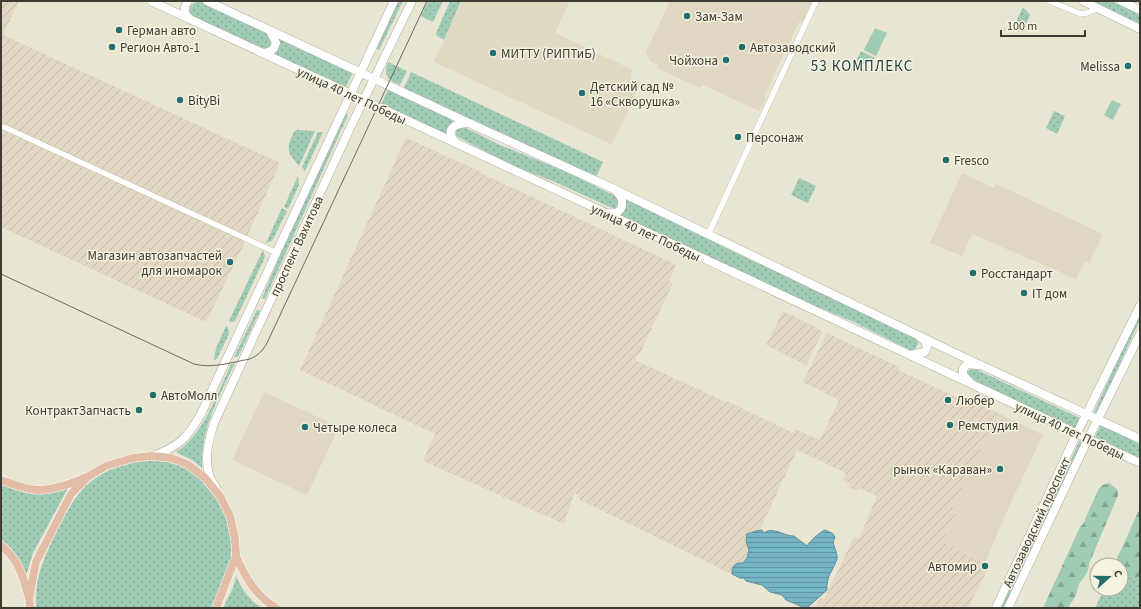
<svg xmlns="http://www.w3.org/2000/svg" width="1141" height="609" font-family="'Source Sans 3',sans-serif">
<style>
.commercial{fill:#dfd7c2}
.industrial{fill:url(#industrial-furrows)}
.built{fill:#dfd9c1}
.grass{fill:url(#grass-dots)}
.forest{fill:url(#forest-firs)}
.garden{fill:#a0cbb5}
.water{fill:url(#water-rules);stroke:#64909a}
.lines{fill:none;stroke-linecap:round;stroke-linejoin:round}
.street-casing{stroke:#aeaa9a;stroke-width:6}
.secondary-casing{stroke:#aeaa9a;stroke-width:9}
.primary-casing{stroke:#fff;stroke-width:9}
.street{stroke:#fff;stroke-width:5.5}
.secondary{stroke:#fff;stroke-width:8}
.primary{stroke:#e3bda6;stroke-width:8}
.tram{stroke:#6e6b61;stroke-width:1}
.poi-dot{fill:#236e6e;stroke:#f6f2e1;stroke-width:1.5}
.labels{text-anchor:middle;stroke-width:3;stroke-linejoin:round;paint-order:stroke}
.poi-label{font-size:13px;fill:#3d3b34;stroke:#f6f2e1;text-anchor:start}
.street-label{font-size:13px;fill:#3d3b34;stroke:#f6f2e1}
.quarter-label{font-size:15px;letter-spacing:1px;fill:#1a3c3c;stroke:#f6f2e1}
</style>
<defs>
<pattern id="industrial-furrows" width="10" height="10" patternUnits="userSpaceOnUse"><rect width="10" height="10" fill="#e1d7c2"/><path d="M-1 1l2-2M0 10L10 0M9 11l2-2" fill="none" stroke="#c2b9a7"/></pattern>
<pattern id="grass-dots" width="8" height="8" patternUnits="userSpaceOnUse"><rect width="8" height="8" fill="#a0cbb5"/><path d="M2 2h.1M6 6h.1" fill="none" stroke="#84a694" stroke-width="1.8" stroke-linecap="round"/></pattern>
<pattern id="forest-firs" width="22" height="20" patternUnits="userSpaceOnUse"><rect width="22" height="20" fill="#a0cbb5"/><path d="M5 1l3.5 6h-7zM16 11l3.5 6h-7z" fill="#84a694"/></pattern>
<pattern id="water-rules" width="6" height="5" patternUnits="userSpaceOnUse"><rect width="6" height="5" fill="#74b5c5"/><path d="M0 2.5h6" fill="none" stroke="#6094a1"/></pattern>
</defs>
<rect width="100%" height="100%" fill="#e9e5d3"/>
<path class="commercial" d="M 670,1 L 812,1 L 802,23 L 799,22 L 764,97 L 766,98 L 759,111 L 703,85 L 700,88 L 657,68 L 658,65 L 650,61 L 646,52 Z
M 962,173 L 994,188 L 996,184 L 1103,234 L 1089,263 L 1085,261 L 1076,279 L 972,234 L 962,256 L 930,243 Z
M 264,392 L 339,427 L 307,495 L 232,460 Z
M 998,413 L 1043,435 L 1011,502 L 985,562 L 942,542 L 957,513 L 952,510 Z"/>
<path class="industrial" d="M 1,1 L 19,1 L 3,35 L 280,163 L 242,248 L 206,322 L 1,227 Z
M 406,138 L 477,170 L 480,171 L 480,173 L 607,232 L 676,265 L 669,281 L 673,283 L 641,351 L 635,360 L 641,363 L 726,402 L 727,401 L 793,433 L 795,429 L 820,440 L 839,400 L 803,382 L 827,333 L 899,367 L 898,370 L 973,405 L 975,402 L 998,413 L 952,510 L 957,512 L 942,542 L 990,565 L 968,608 L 815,608 L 820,598 L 824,599 L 854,537 L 859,539 L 877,496 L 859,488 L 858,491 L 848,487 L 850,484 L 843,480 L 846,473 L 797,450 L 738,577 L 580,500 L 579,495 L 574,493 L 564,524 L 423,461 L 435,434 L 300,370 Z
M 783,311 L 823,331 L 806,365 L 766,345 Z"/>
<path class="built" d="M 462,1 L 570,1 L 555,33 L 633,70 L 630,77 L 641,83 L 613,143 L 611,144 L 434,62 Z"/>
<path class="grass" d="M 398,1 L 403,1 L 379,50 L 376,48 Z
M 428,1 L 443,1 L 433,22 L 421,16 Z
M 450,1 L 461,1 L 444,40 L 437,36 L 436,33 Z
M 1090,1 L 1111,1 L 1140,15 L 1140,24 Z
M 196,2 L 201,2 L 268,33 L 272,39 L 271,47 L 266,49 L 259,48 L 190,15 C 188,9 190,5 196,2 Z
M 1023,7 L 1030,15 L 1023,32 L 1013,28 Z
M 279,38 L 353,72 L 345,89 L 272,54 L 279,46 Z
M 861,51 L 875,58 L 857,67 L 855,63 Z
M 388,62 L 407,71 L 400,85 C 387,79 383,76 388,62 Z
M 411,72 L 603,162 L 596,177 L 467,120 L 442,106 L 404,88 Z
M 388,89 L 454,120 L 449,126 L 447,136 L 381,105 Z
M 1054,111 L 1065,116 L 1057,134 L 1046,128 Z
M 345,114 L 348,115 L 265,299 L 263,299 L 262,298 L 281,253 Z
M 462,126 L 500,145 L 567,172 L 615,196 L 619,201 L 616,208 L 612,208 L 555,182 L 509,164 L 458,137 L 456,135 L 456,129 Z
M 296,130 L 315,131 L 299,166 C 291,155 285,152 291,138 C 293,135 293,132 296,130 Z
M 318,132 L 323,132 L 305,171 L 302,167 Z
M 298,176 L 299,185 L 288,209 L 284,207 Z
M 799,178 L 816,186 L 808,203 L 791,195 Z
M 626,199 L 744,257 L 798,281 L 916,339 L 918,343 L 916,348 L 912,351 L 854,322 L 789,295 L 621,216 L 626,205 Z
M 282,208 L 287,211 L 272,241 L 266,243 Z
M 263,250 L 265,257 L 235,321 L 232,322 L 229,321 Z
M 257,310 L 260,311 L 238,357 L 234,357 Z
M 1140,312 L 1140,320 L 1097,413 L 1094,412 Z
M 226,326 L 228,328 L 229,334 L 217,359 L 214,360 L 216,348 Z
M 235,363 C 218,400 201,426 202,468 L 192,460 L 176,452 C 203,436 218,392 231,364 Z
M 973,368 L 1080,418 L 1074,430 L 971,381 L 967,377 L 967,372 Z
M 1101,425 L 1140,443 L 1140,459 L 1094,439 Z
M 1080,440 L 1083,442 L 1005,608 L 1001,608 Z
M 150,459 C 159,460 168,460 177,464 C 207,477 227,506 231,537 C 231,544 232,552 231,559 C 228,574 218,593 213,608 L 36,608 C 36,597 36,586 39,575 C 46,550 69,500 88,484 C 106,468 127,463 150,459 Z
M 1,484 C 28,493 39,498 68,488 L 33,553 L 26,576 C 20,561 14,549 1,540 Z
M 1140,513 L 1140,608 L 1095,608 L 1104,589 L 1121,589 L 1121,565 Z
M 236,576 C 241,588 250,601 262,608 L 223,608 L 233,588 Z"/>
<path class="forest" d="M 1109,483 L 1118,490 L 1118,495 L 1089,564 C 1089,573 1083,578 1079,584 C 1077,589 1077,593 1075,597 C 1073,601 1070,604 1068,608 L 1043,608 L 1080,527 L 1083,524 L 1099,488 L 1103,485 Z
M 1140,508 L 1140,582 L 1121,574 L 1121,565 L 1114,565 Z"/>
<path class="garden" d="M 875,28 L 887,33 L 876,56 L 864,50 Z
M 1112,100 L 1121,104 L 1113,120 L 1104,115 Z"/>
<path class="water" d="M 762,530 L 764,533 C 773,526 783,536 794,536 C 798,540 803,542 807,546 C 810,541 820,532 825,530 L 832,533 L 835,537 L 833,542 C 834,547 838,554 837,559 C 833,571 826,576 827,590 L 808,607 L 803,607 L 786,600 L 782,595 L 770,592 L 762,585 L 746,581 L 744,578 L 740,578 L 732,574 C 732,565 735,563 743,563 L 747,558 L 749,550 L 746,541 L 747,534 L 756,531 Z"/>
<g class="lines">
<g class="street-casing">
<path id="street" d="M 1049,1 L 1081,14 L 1087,13 L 1099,8
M 4,127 L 277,253
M 708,235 L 816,1"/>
</g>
<g class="secondary-casing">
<path id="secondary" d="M 151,1 L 752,281 L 1140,463
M 188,1 C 183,7 184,14 190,19
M 207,1 L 469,123 L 614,189 L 961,356 L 1140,439
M 1083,1 L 1140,29
M 1121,1 L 1140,10
M 263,53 C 271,52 274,50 276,43 L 270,31
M 456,143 C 444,129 454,124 468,123
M 608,213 C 624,215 626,201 616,191
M 910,355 L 925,352 L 927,347 L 925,341 L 920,337
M 970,382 L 963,375 L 963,369 L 967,364 L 977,365
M 152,456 C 179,447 187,438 201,414 L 394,1
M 216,488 C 214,484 210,479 209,474 C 204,457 209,439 214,423 L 351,126 L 412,1
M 996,608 L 1077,433 L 1140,306
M 1008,608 L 1088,439 L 1140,334"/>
</g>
<g class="primary-casing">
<path id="primary" d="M 1,480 C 13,484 25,490 38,490 C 55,490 72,483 87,477
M 1,545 C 17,558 23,575 28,595
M 236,556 C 245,577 256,596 276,608
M 30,608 L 29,598 L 36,562 L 71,494 L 89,476 L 106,466 L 133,458 L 151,456 L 171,458 L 187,464 L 204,477 L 220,496 L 230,516 L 235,539 L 236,556 L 216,608"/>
</g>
<use href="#street" class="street"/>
<use href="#secondary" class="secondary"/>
<use href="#primary" class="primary"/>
<path class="tram" d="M 1,274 L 194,364 C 212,369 232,362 250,359 C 259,355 263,350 267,343 L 427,1"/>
</g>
<g class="poi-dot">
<circle cx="687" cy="16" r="4"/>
<circle cx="119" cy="30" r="4"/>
<circle cx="112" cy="47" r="4"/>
<circle cx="742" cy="47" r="4"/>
<circle cx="493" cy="53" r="4"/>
<circle cx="726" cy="60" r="4"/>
<circle cx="1128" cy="66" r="4"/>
<circle cx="582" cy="93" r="4"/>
<circle cx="180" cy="100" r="4"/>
<circle cx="738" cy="137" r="4"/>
<circle cx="946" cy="160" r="4"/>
<circle cx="230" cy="262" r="4"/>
<circle cx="973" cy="273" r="4"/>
<circle cx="1024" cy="293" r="4"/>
<circle cx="153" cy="395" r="4"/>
<circle cx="948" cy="400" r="4"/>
<circle cx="139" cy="410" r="4"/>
<circle cx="950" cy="425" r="4"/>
<circle cx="305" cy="427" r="4"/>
<circle cx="1000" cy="469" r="4"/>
<circle cx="985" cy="566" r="4"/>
</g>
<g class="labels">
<g class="poi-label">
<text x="695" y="21">Зам-Зам</text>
<text x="127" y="35">Герман авто</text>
<text x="120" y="52">Регион Авто-1</text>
<text x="750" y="52">Автозаводский</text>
<text x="501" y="58">МИТТУ (РИПТиБ)</text>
<text x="718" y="65" text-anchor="end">Чойхона</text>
<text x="1120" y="71" text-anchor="end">Melissa</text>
<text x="590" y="91">Детский сад №<tspan x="590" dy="15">16 «Скворушка»</tspan></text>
<text x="188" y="105">BityBi</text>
<text x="746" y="142">Персонаж</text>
<text x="954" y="165">Fresco</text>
<text x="222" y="260" text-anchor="end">Магазин автозапчастей<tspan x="222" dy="15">для иномарок</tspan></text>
<text x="981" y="278">Росстандарт</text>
<text x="1032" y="298">IT дом</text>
<text x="161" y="400">АвтоМолл</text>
<text x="956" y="405">Любер</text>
<text x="131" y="415" text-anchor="end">КонтрактЗапчасть</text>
<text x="958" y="430">Ремстудия</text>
<text x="313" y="432">Четыре колеса</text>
<text x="992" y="474" text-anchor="end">рынок «Караван»</text>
<text x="977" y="571" text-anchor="end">Автомир</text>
</g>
<g class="street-label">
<text transform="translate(352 95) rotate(25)" y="5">улица 40 лет Победы</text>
<text transform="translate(646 232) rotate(25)" y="5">улица 40 лет Победы</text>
<text transform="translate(296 246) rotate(-65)" y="5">проспект Вахитова</text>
<text transform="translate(1070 430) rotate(25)" y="5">улица 40 лет Победы</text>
<text transform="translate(1036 522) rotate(-65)" y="5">Автозаводский проспект</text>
</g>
<g class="quarter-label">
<text x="862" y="71">53 КОМПЛЕКС</text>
</g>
</g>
<rect width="1141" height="609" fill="none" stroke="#3d3b34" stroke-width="4"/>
<g transform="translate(1109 577) rotate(69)"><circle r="19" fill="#f6f2e1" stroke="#aca99c"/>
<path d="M0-3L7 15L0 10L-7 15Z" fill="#236e6e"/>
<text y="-6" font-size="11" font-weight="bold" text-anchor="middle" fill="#3d3b34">С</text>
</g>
<path d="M1001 30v6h84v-6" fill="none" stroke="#3d3b34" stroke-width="2"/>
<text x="1007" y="30" font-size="12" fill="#3d3b34" stroke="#f6f2e1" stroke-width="3" paint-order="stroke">100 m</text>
</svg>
